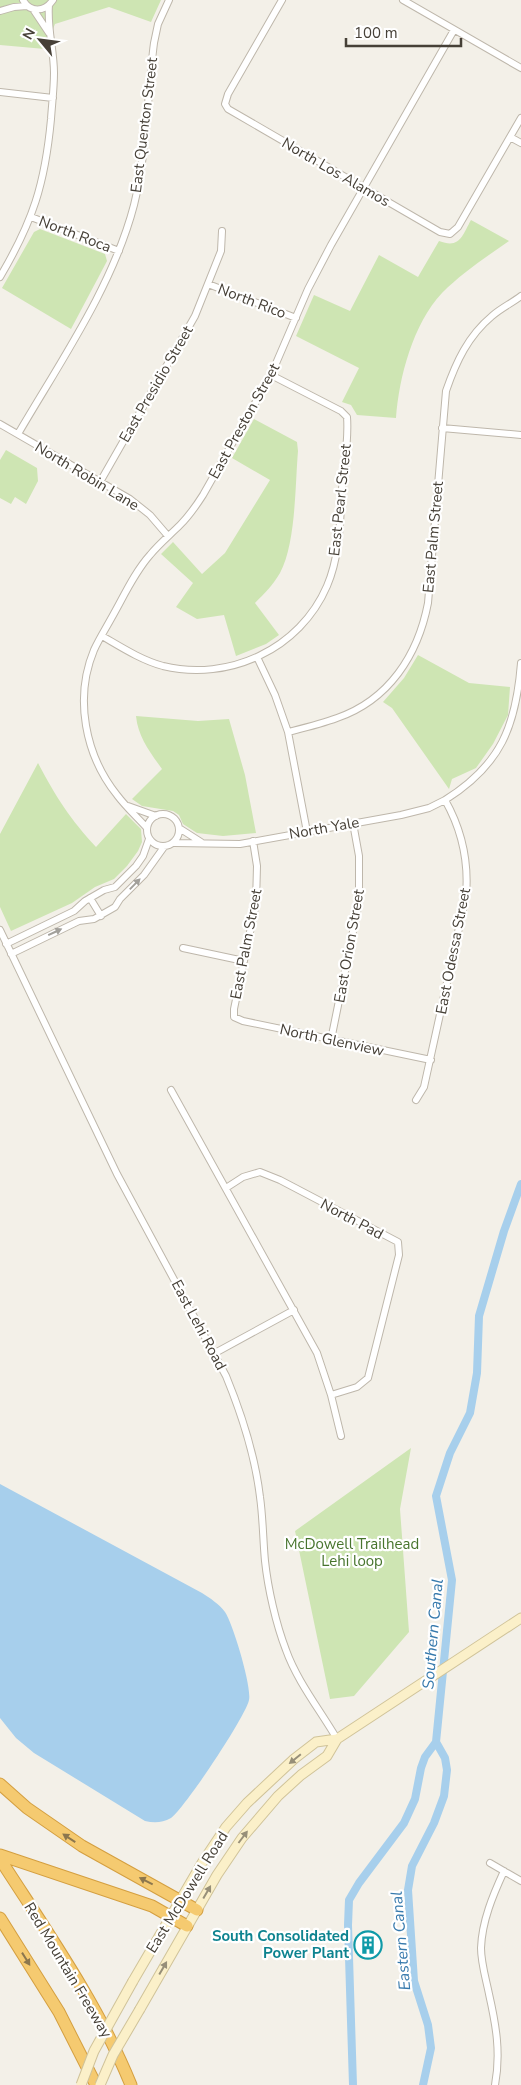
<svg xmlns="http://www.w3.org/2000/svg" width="521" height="2085" font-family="'Nunito Sans',sans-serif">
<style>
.green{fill:#cee5b3}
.water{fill:#a7cfec}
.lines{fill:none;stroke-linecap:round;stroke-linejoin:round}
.canal{stroke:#a7cfec;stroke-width:8}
.street-casing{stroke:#beb7ab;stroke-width:8}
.secondary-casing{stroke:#d0c399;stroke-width:11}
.highway-casing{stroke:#d49f40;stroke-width:13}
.street{stroke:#fff;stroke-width:6}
.secondary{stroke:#fbf0c9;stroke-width:9}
.highway{stroke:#f5ca70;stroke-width:11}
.secondary-bridge-casing{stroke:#d0c399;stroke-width:11;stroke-linecap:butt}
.secondary-bridge{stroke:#fbf0c9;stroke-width:9}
.oneway{fill:#a2a09b}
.oneway2{fill:#978f79}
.oneway3{fill:#8c774e}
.labels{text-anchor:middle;stroke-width:4.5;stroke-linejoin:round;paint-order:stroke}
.street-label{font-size:15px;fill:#464037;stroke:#fff}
.park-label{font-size:15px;fill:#47742d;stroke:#fff}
.culture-label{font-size:15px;font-weight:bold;fill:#0d838f;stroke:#fff;text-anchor:end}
.water-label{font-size:16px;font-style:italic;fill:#3679ac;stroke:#fff}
</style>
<rect width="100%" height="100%" fill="#f3f0e8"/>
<path class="green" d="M 0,0 L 161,0 L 151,22 L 109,7 L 55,24 L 45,49 L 0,45 Z
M 471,220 L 509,241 C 486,257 462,273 442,293 C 413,324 399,377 396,418 L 357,415 L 351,405 L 342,402 L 359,368 L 296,336 L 314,295 L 350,311 L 379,255 L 418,277 L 439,241 C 460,249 462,236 471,220 Z
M 40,229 L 105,254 L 107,261 L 71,329 L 2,288 L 34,232 Z
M 254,419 L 297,442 L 298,451 C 295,486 296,543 280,573 C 273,585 264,594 255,603 L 279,635 L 266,644 L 236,656 L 224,615 L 197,619 L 176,607 L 193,583 L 161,554 L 173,542 L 202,574 L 225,553 L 270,480 L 232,458 Z
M 6,450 L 37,468 L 38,481 L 26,504 L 15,497 L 11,504 L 0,498 L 0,460 Z
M 418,655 L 469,683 L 510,687 L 508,715 L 493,744 L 476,768 L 452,779 L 449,789 L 392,708 L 383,702 L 404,678 Z
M 136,716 L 198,721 L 229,719 L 245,775 L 256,833 L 223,836 L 197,833 L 183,824 L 179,815 L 173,811 L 142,806 L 132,799 L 162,769 C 150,752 138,737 136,716 Z
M 38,763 C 56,797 70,819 96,847 L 126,814 L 141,829 L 142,842 L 138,851 L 127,866 L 114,879 L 95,887 L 72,903 L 11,931 L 0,907 L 0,834 Z
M 411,1448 L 400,1509 L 409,1632 L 354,1696 L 330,1699 L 295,1531 Z"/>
<path class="water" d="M 0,1484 L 202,1593 C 210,1598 219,1604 225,1612 C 233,1624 252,1687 249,1700 C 246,1716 184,1809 171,1818 C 162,1823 154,1823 145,1821 L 34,1753 L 16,1738 L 0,1718 Z"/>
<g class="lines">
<path class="canal" d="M 353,2085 L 348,1925 L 349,1900 L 359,1883 L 404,1823 L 415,1799 L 421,1768 L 425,1757 L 436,1742 L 452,1580 L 436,1496 L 450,1453 L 470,1413 L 477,1373 L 479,1316 L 504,1231 L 521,1184
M 423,2085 L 431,2048 L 428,2025 L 414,1981 L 408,1890 L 412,1866 L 434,1823 L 444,1796 L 447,1770 L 445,1758 L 436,1742"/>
<g class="street-casing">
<path id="street" d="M 23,0 C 30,13 45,12 53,0
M 282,0 L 228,94 L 225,104 L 228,109 L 440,232 L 450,234 L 458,227 L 521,118
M 403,0 L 521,68
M 33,9 L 49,33
M 0,11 L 14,7 L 27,6
M 0,92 L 53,98
M 510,137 L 521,143
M 31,217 L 119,251
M 0,277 C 33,221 45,184 51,119 C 52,104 54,88 54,73 C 54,50 47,28 49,5
M 208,284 L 296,318
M 0,424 L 130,499 L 150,515 L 168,536
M 442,428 L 521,435
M 18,434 C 60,362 113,286 134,205 C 147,153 147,97 154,43 L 158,24 L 169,0
M 100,482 L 195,316 L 221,251 L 222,231
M 102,636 C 121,647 141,660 163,666 C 229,682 300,649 327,586 C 340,556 340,521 342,489 C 344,465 349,440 347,417 L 341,411 L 271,375
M 257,657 L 275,695 L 288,732 L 307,832
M 288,732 C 304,728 321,724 337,718 C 389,700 418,655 428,603 L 446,391 C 456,362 468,336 492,316 C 501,308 512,303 521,296
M 128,806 L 156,816
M147 830a16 16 0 1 1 32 0a16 16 0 1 1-32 0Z
M 147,828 C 137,817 126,807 117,795 C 85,755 74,698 94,650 C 99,639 106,628 112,617 C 124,596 134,573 150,555 C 159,544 170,535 180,525 C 189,516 196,506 203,495 L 271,375 L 308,289 L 331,245 L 454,30
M 179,828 L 201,842
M 253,841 L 257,866 L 256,903 L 234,1009 L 234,1017 L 243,1021 L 431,1060
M 174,843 L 240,844 L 401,815 L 429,808 L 445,800
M 90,898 L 101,916
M 0,930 L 117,1174 L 226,1376 C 242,1415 255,1455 260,1497 C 263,1518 263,1540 265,1561 C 268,1589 276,1624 286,1650 C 297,1681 320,1710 337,1739
M 6,944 L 74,911 L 85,901 L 104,890 L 115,887 L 136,866 L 143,856 L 149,839
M 183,948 L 244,961
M 11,954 L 79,921 L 94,919 L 115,907 L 120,899 L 144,875 L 164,847
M 331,1040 L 359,902 L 359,856 L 353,823
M 171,1090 L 317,1353 L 331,1395 L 341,1436
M 416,1100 L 424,1087 L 466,896 C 469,861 462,830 445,800 C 501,765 516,726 521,663
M 226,1188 L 243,1177 L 260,1172 L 280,1180 L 398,1242 L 399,1255 L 368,1378 L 357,1387 L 331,1395
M 215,1353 L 294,1310
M 490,1863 L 521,1881
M 495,2085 C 501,2053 496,2025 489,1994 C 486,1979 481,1963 481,1948 C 482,1921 493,1895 504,1871"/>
</g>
<g class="secondary-casing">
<path id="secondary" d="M 133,1981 L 202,1863 L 226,1827 L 247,1803 L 294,1759 L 316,1742 L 337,1739 L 521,1618
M 140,2009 L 217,1875 L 242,1838 L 278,1796 L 301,1775 L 327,1756 L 337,1739"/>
</g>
<g class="highway-casing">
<path id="highway" d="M 0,1784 L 27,1808 L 82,1846 L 197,1910
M 0,1855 L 152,1906 L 187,1926
M 0,1859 C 47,1932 98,2004 131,2085
M 0,1918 L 59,2012 L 96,2085"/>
</g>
<use href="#street" class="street"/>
<use href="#secondary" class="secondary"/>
<use href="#highway" class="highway"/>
<g class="secondary-bridge-casing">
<path id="secondary-bridge" d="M 81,2085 L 94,2051 L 133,1981
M 100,2085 L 113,2055 L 140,2009"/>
</g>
<use href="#secondary-bridge" class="secondary-bridge"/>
</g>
<defs><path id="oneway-solid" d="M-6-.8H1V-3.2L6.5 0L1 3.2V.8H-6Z" transform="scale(1.25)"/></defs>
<g class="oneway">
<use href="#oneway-solid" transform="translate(135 884) rotate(-46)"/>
<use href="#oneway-solid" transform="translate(55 932) rotate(-25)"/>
</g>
<g class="oneway2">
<use href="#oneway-solid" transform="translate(295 1759) rotate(141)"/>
<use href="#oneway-solid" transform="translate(243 1837) rotate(-53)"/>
<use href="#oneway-solid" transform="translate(207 1892) rotate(-60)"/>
<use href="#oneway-solid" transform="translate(163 1968) rotate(-60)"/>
</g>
<g class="oneway3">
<use href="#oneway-solid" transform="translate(69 1838) rotate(-147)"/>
<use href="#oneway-solid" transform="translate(146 1881) rotate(-153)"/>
<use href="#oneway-solid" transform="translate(26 1959) rotate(58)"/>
</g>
<defs>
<g id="building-ring" transform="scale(1.4375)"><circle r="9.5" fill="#fff" stroke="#0f9aa8" stroke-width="1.5"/><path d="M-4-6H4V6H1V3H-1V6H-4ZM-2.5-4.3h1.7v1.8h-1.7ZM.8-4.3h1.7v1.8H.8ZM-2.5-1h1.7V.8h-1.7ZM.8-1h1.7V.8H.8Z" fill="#0f9aa8"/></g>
</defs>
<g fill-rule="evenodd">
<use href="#building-ring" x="368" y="1945"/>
</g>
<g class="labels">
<g class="street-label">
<text transform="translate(144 125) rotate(-83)" y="5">East Quenton Street</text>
<text transform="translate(336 172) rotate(30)" y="5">North Los Alamos</text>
<text transform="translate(75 234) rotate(21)" y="5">North Roca</text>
<text transform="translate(252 301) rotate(21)" y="5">North Rico</text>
<text transform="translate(156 384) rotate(-60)" y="5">East Presidio Street</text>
<text transform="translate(244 421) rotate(-61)" y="5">East Preston Street</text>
<text transform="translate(87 476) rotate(31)" y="5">North Robin Lane</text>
<text transform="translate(340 500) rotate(-84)" y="5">East Pearl Street</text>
<text transform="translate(433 537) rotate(-85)" y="5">East Palm Street</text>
<text transform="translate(324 828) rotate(-10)" y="5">North Yale</text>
<text transform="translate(246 944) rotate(-79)" y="5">East Palm Street</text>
<text transform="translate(349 946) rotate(-80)" y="5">East Orion Street</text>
<text transform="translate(453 951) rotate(-79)" y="5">East Odessa Street</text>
<text transform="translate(332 1040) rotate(12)" y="5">North Glenview</text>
<text transform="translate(352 1219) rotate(28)" y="5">North Pad</text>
<text transform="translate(199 1325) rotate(62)" y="5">East Lehi Road</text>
<text transform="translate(187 1892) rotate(-58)" y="5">East McDowell Road</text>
<text transform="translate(68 1970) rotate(59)" y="5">Red Mountain Freeway</text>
</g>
<g class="park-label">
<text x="352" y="1549">McDowell Trailhead<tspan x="352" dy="17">Lehi loop</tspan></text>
</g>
<g class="culture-label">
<text x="349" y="1941">South Consolidated<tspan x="349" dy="17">Power Plant</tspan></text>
</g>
<g class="water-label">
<text transform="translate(432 1634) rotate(-85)" y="6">Southern Canal</text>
<text transform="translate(400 1941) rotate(-95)" y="6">Eastern Canal</text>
</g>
</g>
<g transform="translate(40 40) rotate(299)" stroke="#ffffff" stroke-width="4" paint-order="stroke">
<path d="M0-4L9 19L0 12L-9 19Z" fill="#464037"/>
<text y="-8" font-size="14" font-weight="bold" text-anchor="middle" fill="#464037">N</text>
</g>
<path d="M346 38v8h115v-8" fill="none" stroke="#464037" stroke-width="2.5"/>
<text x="354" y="38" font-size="15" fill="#464037" stroke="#ffffff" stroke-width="4" paint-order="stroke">100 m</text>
</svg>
